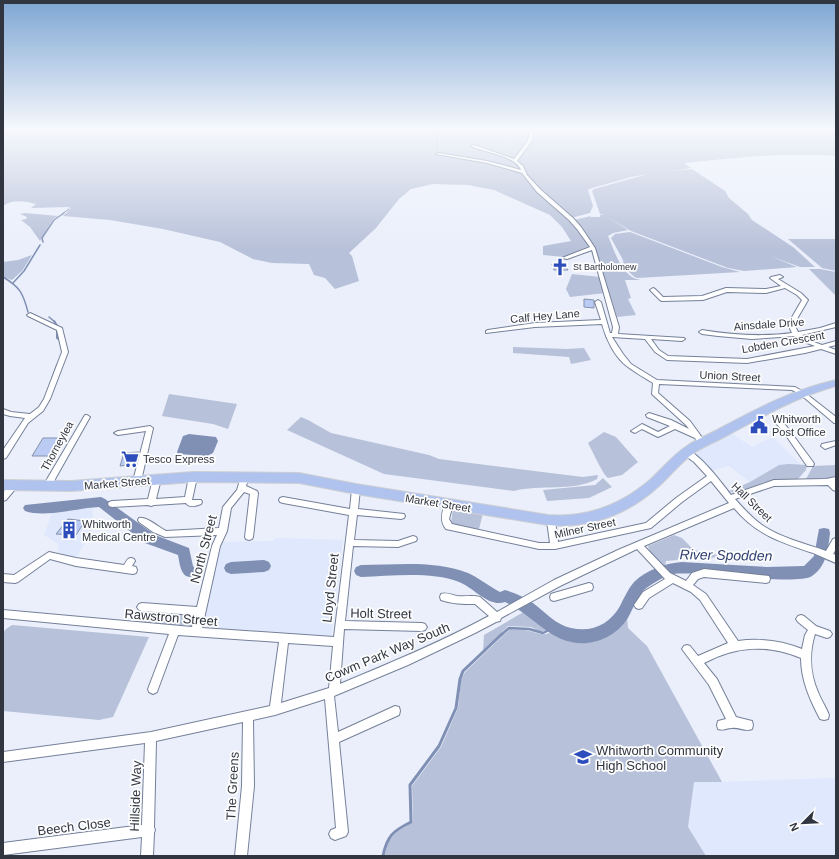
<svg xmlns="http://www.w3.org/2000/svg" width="839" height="859" font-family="Arial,sans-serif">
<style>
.built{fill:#dfe8fd}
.green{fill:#b7c1d9}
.water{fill:#8090b4}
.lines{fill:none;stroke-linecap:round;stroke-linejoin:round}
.stream-far4{stroke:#8090b4;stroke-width:1}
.stream-far3{stroke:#8090b4;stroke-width:1.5}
.stream-far2{stroke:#8090b4;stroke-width:2}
.stream-far1{stroke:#8090b4;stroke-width:2.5}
.stream{stroke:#8090b4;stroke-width:3}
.river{fill:#8090b4;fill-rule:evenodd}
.building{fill:#bbccf4;stroke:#8590aa}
.minor-casing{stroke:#758099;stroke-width:2}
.primary-casing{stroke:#cdcfd1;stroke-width:2}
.minor{fill:#fff;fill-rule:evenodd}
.primary{fill:#b0c2ee;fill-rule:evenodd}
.labels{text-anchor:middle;stroke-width:3.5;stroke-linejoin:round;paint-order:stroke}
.far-poi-label{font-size:9px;fill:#303540;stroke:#fdfdfd;text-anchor:start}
.street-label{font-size:11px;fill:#303540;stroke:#fdfdfd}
.poi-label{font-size:11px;fill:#303540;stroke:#fdfdfd;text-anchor:start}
.near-street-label{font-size:13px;fill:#303540;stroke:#fdfdfd}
.near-poi-label{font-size:13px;fill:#303540;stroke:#fdfdfd;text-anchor:start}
.near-water-label{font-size:14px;font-style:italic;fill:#2d3f71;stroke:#fdfdfd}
</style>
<rect width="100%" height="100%" fill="#eaeffb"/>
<path class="built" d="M 731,433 L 752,447 L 773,437 L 801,465 L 779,465 L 750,482 L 729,466 L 710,471 L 697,454 L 698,451 Z
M 92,503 L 94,526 L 76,558 L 59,553 L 58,544 L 44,535 L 53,510 Z
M 275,538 L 343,540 L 331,638 L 208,628 L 204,614 L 222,542 L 273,541 Z
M 647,646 L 722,782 L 836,778 L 836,856 L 413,856 Z"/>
<path class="green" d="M 3,129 L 836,129 L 836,156 C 785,152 734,158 684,163 L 691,168 L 671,171 L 692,169 L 725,191 L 729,198 L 748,214 L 752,220 L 793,247 L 815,267 L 800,267 L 770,256 L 797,267 L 744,271 L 728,268 L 631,231 L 606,216 L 628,230 L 613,233 L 608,236 C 615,252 622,278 641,280 L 625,280 L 631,298 L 628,299 L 636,315 L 617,317 L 596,251 L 574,220 L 591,216 L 590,217 L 600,217 L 600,215 L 604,215 L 600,214 L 592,191 L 594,189 L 648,174 L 631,177 L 589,189 L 588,190 L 593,206 L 590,213 L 567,219 L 591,245 L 564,257 L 543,255 L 543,246 L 571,241 L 562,227 L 550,215 L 494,190 L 468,185 L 433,184 L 411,189 L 399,199 L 376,228 L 349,253 L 352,256 L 359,281 L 335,289 L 325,278 L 314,275 L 309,264 L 272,263 L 253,259 L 220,242 L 163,229 L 110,220 L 63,216 L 71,208 L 68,207 L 31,208 L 36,204 C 25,201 12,199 3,206 Z
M 25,213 L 58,216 L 53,219 L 40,241 L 30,227 L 21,220 L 26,219 L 27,217 L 20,214 Z
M 630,232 L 722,267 L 740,272 L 637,278 C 631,275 623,267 623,260 L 611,238 L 615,234 Z
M 788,239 L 836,239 L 836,271 L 822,268 Z
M 32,255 L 22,271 L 12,280 L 3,277 L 3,262 L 18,260 Z
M 809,269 L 820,269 L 836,272 L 836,296 Z
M 572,274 L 600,277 L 605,293 L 570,297 L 566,289 Z
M 513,347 L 567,349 L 584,348 L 591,360 L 571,364 L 569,357 L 513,353 Z
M 169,394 L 237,404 L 228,429 L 213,424 L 162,416 Z
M 301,417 L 308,420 L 331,433 L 429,455 L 439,459 L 583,477 L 598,475 L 597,479 C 573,492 540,484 514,491 L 384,474 L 287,430 Z
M 604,432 L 616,437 L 638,462 L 622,475 L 608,478 C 602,473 593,452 588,443 Z
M 789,464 L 807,465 L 806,470 L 797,480 L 765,482 L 736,494 L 729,491 L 750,482 L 779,465 Z
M 836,465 L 836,478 L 808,480 L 806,479 L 813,466 Z
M 603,478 L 612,487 L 589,498 L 547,501 L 543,490 L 595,485 Z
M 453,508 L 483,513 L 479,529 L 451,525 Z
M 674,535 L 682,538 L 694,550 L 722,556 L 711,558 L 682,556 L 677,560 L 666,561 L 665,566 L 663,567 L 649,550 L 648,546 Z
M 144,610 L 196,614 L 193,628 L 140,624 Z
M 527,610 L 549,629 L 541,632 L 531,627 L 508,626 L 483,652 L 484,635 Z
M 627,616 L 628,628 L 647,646 L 722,782 L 694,782 L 688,827 L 706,856 L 385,856 C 388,835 396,833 413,822 L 412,786 L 441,747 L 458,708 L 461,680 L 465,672 L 510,629 C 516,630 523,629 529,631 C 538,633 544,637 553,631 C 585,644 604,642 627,616 Z
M 12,625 L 149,637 L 113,717 L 99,720 L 3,711 L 3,633 L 6,629 Z"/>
<path class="water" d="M 189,434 L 216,437 L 218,441 L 213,453 L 207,456 L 178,454 L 177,452 L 183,436 Z"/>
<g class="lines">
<path class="stream-far4" d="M 437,147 L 437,132 L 440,129
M 62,214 L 69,209"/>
<path class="stream-far3" d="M 43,242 L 42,238 L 54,220 L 64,213
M 3,277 C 20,287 23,293 28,312
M 13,283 L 24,271 L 40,245
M 49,317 L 55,322"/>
<path class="stream-far2" d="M 54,321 L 58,327
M 57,331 L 57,338 L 61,341
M 52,379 L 57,365"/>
<path class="stream-far1" d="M 501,635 L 509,628 L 529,629 L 543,633 L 553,628"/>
<path class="stream" d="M 383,856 C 387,836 393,831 411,822 L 410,785 L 439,746 L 456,708 L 460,679 L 463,671 L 502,634"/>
<path class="river" d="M 101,497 L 105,499 L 155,535 L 189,548 L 193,566 L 197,572 L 195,576 C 181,581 180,565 178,555 L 145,543 L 99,507 C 77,508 45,518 25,511 L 23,508 L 25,505 Z
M 824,528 L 829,529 L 830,533 C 828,549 827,566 812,576 C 797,586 699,571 673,574 C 668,575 663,578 659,580 C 654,583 648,586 644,590 C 638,597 634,606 630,614 C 622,630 606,641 587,643 C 552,646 534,615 505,602 C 489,608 473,587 459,582 C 431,571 391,576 361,577 L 356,575 L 354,571 L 356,567 L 361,565 C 396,565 435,560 468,573 C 479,578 489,586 500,592 L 505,590 C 515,593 524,597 533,603 C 545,612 556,625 571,628 C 592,633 610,624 620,606 C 624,598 628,589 634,582 C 646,570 666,563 682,562 L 767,567 L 804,566 L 814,556 L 819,529 Z
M 264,560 L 269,562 L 271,566 L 269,570 L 264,572 L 231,574 L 226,572 L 224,568 L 226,564 L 231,562 Z"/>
</g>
<path class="building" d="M 565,263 L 568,270 L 554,270 L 552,264 Z
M 584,299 L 594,300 L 594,308 L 584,307 Z
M 43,438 L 66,438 L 56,456 L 32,456 Z
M 139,452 L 136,464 L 120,466 L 124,453 Z
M 68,519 L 85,521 L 76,535 L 56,534 Z"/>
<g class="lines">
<g class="minor-casing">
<path id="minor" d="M 530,129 L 534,129 L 532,141 L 517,161 L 523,166 L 527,175 L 541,190 L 573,218 L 581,227 L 595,248 L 619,327 L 618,334 L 684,338 L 685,339 L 682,341 L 651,339 L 659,350 L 668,356 L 747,359 L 815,346 L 807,343 L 795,336 L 752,339 L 718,336 L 702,334 L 699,332 L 702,330 C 732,335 762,337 792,333 L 788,324 L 802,300 L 797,295 L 785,288 L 766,293 L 727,292 L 703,300 L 662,301 L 660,300 L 650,290 L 653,288 L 655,289 L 663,297 L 702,296 L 726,288 L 766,289 L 781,286 L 770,278 L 771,277 L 780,275 L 783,277 L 778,279 L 801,293 L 808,300 L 794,324 L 798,332 L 820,328 L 836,323 L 836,327 L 802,335 L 811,341 L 822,345 L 836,341 L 836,345 L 828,347 L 836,350 L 836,354 L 821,349 L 805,353 L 747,363 L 667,360 L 655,352 L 645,339 L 612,337 L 623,354 L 631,364 L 657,380 L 795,387 L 804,392 L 836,417 L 836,423 L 834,423 L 800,394 L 792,390 L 659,384 L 658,393 L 690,421 L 706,443 L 702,445 L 699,445 L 695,438 L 675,429 L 658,437 L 642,429 L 635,433 L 631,431 L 642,424 L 658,432 L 670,426 L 647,417 L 646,415 L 649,413 L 671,420 L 689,429 L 686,425 L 653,395 L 652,394 L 653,383 C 645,378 636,373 628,367 C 615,358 606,339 602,324 L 535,327 L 486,333 L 486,331 L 488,330 L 535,323 L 601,320 L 595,302 L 598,300 L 601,302 L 610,333 L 612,333 L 613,327 L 592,250 L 567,259 L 562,258 L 590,247 L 577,229 L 569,220 L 537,192 L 522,173 L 487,163 L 436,154 L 438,153 L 487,161 L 521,170 C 515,155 484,153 471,146 L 474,145 L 514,159 L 528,141 Z
M 30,313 L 62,328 L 68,352 L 50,399 L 43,411 L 28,423 L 6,458 L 3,459 L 3,450 L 25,418 L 10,416 L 3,414 L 3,409 L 11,412 L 30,414 L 39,407 L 44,399 L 62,352 L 57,330 L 28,316 L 27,315 Z
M 85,415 L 87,415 L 90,417 L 50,488 L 44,488 L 43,486 Z
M 774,417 L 778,417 L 787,427 L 813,462 L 814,464 L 813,466 L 807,466 L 783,431 L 774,421 L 773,419 Z
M 150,426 L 153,428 L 141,481 L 140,483 L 134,483 L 133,481 L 146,431 L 118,435 L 114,433 L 118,431 Z
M 836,441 L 836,445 L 825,449 L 821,446 L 822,444 Z
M 686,449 C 701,455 721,482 731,495 L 774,480 L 826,479 L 836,477 L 836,491 L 833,490 L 828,485 L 774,486 L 735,499 C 743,508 752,518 762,525 C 781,538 804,543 826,551 L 833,539 L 836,538 L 836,549 L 833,554 L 836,555 L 836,563 C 828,560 821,556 813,553 C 780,542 757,535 734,508 L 644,546 L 670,573 L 686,581 L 692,573 L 704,569 L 769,576 L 770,579 L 769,582 L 766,583 L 704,577 L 698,579 L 693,585 L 706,594 L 738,641 C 760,638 782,641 802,649 L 805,635 L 808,630 L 798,622 L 796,619 L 798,616 L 801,615 L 804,616 L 816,626 L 830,631 L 832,634 L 830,637 L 827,638 L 815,634 C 809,653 810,674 818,692 C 821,700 826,707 829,715 L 828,719 L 824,720 L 820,719 C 810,700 801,680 801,658 C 766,644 737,646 704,663 L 717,679 L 736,717 L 752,721 L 753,725 L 752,729 C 745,732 739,727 732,728 C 726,728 724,731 718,729 L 717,725 L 718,721 L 726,719 L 709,685 L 682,649 L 684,646 L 687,645 L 690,646 L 698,656 L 728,643 L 700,600 L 691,592 L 673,583 L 649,598 L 642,608 L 639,609 L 636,608 L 634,605 L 643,592 L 665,579 L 637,549 L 560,586 L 501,618 L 500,621 L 496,622 L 475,633 L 408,665 L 334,696 L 338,732 L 395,706 L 399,707 L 400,711 L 399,715 L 339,742 L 348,832 L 346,836 L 335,840 L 331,838 L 329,834 L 331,830 L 336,828 L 325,699 L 275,715 L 253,720 L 254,786 L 247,856 L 235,856 L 242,786 L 243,722 L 156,741 L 154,827 L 155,830 L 154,833 L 153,856 L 141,856 L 142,837 L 3,855 L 3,843 L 142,825 L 145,743 L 3,762 L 3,752 L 151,732 L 270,706 L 279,642 L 178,635 L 158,689 L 157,692 L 153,694 L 149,692 L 148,689 L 169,634 L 3,618 L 3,610 L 192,627 L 195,615 L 142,611 L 139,610 L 137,607 L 139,604 L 142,603 L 197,607 L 212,546 L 217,535 L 165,537 L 153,532 L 139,522 L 138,520 L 139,518 C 146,516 158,527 166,531 L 219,528 L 223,507 L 237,490 L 242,474 L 248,474 L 249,476 L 246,486 L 257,491 L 258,493 L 253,537 L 252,539 L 249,540 L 246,539 L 245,537 L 250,494 L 244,492 L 231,508 L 227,531 L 220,546 L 202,628 L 334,637 L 349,515 L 283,503 L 280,502 L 279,500 L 280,498 L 283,497 L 350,509 L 352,489 L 353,487 L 359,487 L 360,489 L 358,509 L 404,514 L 405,516 L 404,518 L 401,519 L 357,515 L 354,540 L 398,541 L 413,536 L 416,537 L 417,539 L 416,541 L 398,547 L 353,546 L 345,621 L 422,623 L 425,624 L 427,627 L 425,630 L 422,631 L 344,629 L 340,684 C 390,663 441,642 489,616 L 475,604 C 463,604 452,604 441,600 L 440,597 L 441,594 C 446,592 452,595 457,596 C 465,597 473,595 480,597 L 497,612 L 554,580 L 618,550 L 729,503 L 711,481 L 682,502 L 651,528 L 555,549 L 539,549 L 446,529 C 439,521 442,511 446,502 L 449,501 L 452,502 L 453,504 L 449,519 L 452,524 L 539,543 L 550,543 L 547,521 L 548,519 L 551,518 L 554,519 L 555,521 L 558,542 L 646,523 L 676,498 L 707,476 L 694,462 L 683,454 L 682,452 ZM 288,643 L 333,646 L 329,688 L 281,703 Z
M 193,474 L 196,475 L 197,477 L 192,500 L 201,500 L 202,502 L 201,504 C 196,506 189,508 186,503 L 154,505 L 151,506 L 148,505 L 112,507 L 109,506 L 108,504 L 109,502 L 112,501 L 148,499 L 153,479 L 154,477 L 160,477 L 161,479 L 156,499 L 185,497 L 189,477 L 190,475 Z
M 13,483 L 16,484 L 17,486 L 16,488 L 6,500 L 3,501 L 3,493 L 10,484 Z
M 49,552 L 76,558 L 124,565 C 127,561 128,556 134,559 L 135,561 L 132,566 L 136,567 L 137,570 L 136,573 L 133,574 L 76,566 L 50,559 L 18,582 L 15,583 L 3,582 L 3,574 L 14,575 Z
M 589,583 L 592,584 L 593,587 L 592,590 L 554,601 L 551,600 L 550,597 L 551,594 L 554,593 Z"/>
</g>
<g class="primary-casing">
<path id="primary" d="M 836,380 L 836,386 C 796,397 762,417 726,436 C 715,442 704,446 694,453 C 680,463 671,475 659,486 C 628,514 590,529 548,525 L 356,494 L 299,483 L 193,482 L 71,491 L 3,490 L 3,480 L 71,481 L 193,472 L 299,473 L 356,484 L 548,515 C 587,518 621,505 651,479 C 663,468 673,455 687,446 C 697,439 708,435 719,429 C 758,408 792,390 836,380 Z"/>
</g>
<use href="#minor" class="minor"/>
<use href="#primary" class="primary"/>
</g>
<linearGradient id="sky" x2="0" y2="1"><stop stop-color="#7ea6d3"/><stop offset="0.52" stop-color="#f6f8fd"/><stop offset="1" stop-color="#f6f8fd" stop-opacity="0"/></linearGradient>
<rect width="839" height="249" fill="url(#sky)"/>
<defs>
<g id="church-bare" transform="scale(1.38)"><path d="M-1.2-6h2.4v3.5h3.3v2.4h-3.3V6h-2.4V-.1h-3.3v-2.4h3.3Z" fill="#2d4dbd" stroke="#fdfdfd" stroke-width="2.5" paint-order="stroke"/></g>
<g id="civic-bare" transform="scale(1.38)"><path d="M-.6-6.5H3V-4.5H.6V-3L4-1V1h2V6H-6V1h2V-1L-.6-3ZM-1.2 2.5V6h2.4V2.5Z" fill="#2d4dbd" stroke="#fdfdfd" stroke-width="2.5" paint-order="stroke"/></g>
<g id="supermarket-bare" transform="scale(1.38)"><path d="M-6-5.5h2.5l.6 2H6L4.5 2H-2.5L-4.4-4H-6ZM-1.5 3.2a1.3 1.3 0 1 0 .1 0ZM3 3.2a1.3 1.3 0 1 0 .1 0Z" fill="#2d4dbd" stroke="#fdfdfd" stroke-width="2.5" paint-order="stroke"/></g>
<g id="building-bare" transform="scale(1.38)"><path d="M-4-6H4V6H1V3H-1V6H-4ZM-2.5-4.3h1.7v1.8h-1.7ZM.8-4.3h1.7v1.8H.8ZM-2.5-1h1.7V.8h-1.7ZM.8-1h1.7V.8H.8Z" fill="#2d4dbd" stroke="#fdfdfd" stroke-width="2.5" paint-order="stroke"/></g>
<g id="school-bare" transform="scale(1.38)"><path d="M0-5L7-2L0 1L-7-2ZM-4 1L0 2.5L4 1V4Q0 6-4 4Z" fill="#2d4dbd" stroke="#fdfdfd" stroke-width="2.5" paint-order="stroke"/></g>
</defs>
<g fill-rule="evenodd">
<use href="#church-bare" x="560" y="267"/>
<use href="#civic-bare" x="759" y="425"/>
<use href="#supermarket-bare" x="130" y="459"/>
<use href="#building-bare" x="69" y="530"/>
<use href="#school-bare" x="583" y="757"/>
</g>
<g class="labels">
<g class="far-poi-label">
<text x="573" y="270">St Bartholomew</text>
</g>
<g class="street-label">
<text transform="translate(545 316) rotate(-5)" y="4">Calf Hey Lane</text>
<text transform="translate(769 324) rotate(-4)" y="4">Ainsdale Drive</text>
<text transform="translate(783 342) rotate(-10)" y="4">Lobden Crescent</text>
<text transform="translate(730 376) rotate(3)" y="4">Union Street</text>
<text transform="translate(57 446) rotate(-61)" y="4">Thorneylea</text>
<text transform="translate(117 483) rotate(-5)" y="4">Market Street</text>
<text transform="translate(752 502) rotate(44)" y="4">Hall Street</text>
<text transform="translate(438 503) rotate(9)" y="4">Market Street</text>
<text transform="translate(585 528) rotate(-12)" y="4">Milner Street</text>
</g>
<g class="poi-label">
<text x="772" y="423">Whitworth<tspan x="772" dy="13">Post Office</tspan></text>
<text x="143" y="463">Tesco Express</text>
<text x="82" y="528">Whitworth<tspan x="82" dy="13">Medical Centre</tspan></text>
</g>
<g class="near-street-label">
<text transform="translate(203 549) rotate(-75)" y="5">North Street</text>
<text transform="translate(330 588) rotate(-84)" y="5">Lloyd Street</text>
<text transform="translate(381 613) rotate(1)" y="5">Holt Street</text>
<text transform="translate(171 617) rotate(5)" y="5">Rawstron Street</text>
<text transform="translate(387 652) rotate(-23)" y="5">Cowm Park Way South</text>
<text transform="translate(232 786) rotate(-87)" y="5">The Greens</text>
<text transform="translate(135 796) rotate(-88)" y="5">Hillside Way</text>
<text transform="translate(74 826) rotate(-7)" y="5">Beech Close</text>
</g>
<g class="near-poi-label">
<text x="596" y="755">Whitworth Community<tspan x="596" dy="15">High School</tspan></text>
</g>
<g class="near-water-label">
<text transform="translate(726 555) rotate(1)" y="5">River Spodden</text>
</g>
</g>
<rect width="839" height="859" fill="none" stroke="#303540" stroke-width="8"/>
<g transform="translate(803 823) rotate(246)" stroke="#fdfdfd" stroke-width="3" paint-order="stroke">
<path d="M0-3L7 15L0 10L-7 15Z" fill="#303540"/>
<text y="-6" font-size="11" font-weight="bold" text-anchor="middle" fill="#303540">N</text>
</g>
</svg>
